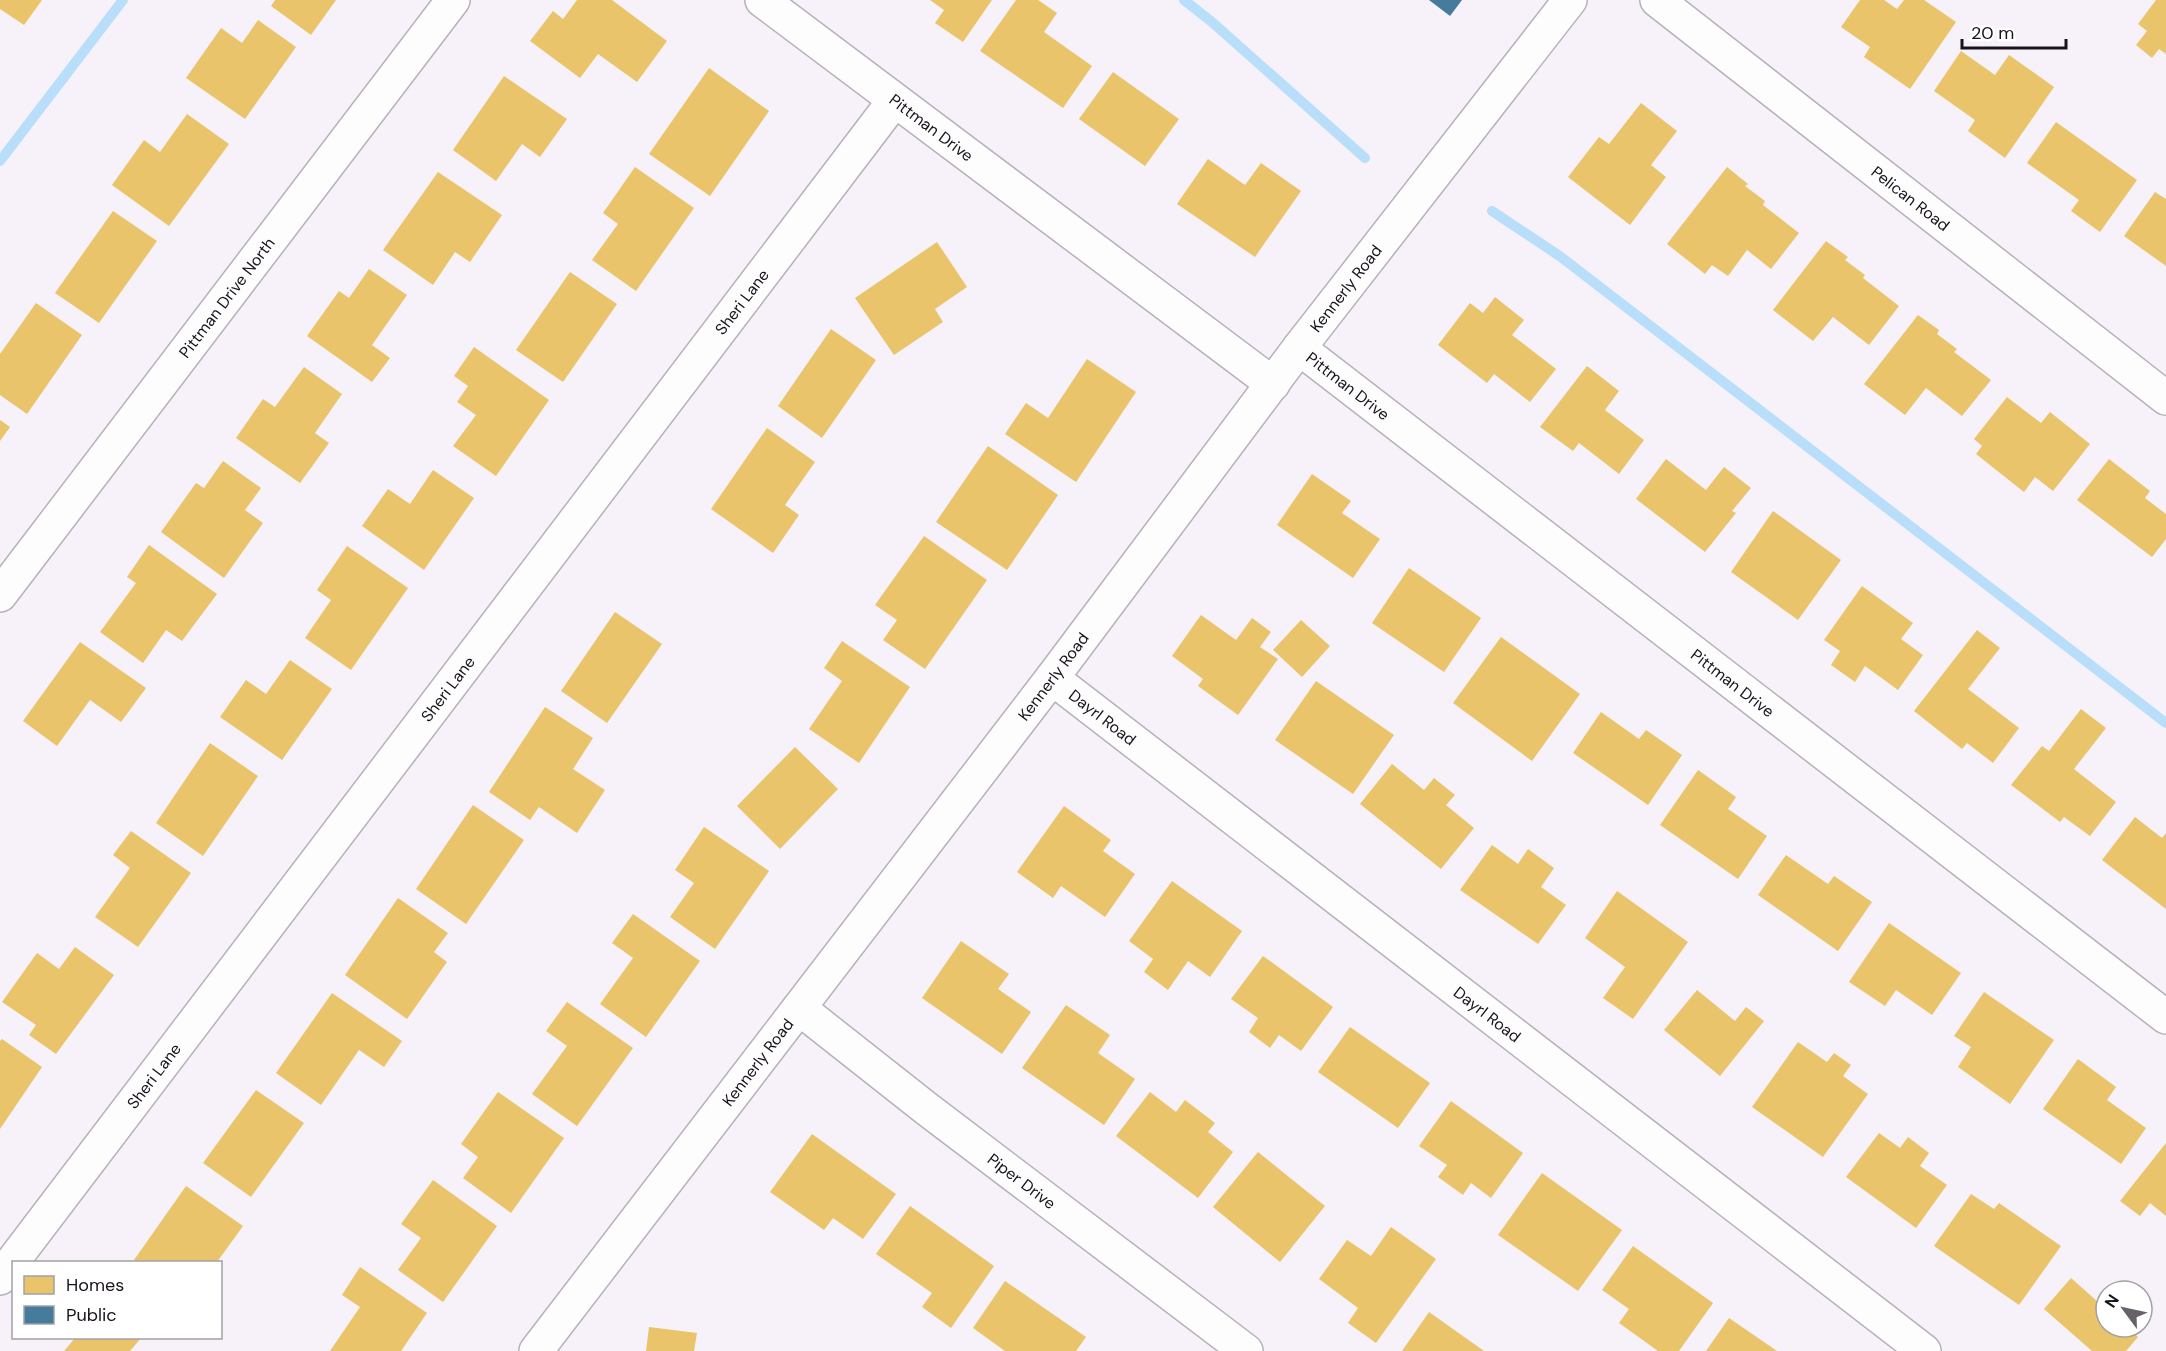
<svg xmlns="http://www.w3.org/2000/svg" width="2166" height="1351" font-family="'DM Sans',sans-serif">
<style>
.homes{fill:#e9c46a}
.public{fill:#457b9d}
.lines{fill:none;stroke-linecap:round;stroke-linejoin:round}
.stream{stroke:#b8def9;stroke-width:10}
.minor-casing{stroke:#b6b1b9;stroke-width:36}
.tertiary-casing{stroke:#b6b1b9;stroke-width:36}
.minor{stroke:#fefdfe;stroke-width:33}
.tertiary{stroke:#fefdfe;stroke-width:33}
.labels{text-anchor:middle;stroke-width:6;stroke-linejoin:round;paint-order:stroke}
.street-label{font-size:16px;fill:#19131c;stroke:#fff}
</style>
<rect width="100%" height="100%" fill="#f7f1fa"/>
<path class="homes" d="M 0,0 L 42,0 L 24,25 L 0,9 Z
M 275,0 L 336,0 L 311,35 L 271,6 Z
M 577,0 L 612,0 L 667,41 L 637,82 L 598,54 L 580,78 L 530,41 L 553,11 L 563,19 Z
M 930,0 L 992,0 L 963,42 L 935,23 L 944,10 Z
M 1016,0 L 1038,0 L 1057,13 L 1044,32 L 1092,66 L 1063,108 L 980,51 Z
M 1860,0 L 1884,0 L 1897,9 L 1904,0 L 1924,0 L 1956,22 L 1910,89 L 1864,57 L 1870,47 L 1841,27 Z
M 2156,0 L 2166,0 L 2166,54 L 2159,49 L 2152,58 L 2136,45 L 2147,31 L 2138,24 Z
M 258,20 L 296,47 L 245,119 L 186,78 L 221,28 L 242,43 Z
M 1961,51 L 1995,75 L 2009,55 L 2054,87 L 2005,158 L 1968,131 L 1975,120 L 1934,91 Z
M 709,68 L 769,111 L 710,196 L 649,154 Z
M 1113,72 L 1179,119 L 1145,166 L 1079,119 Z
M 504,76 L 567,119 L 540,157 L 522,144 L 496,181 L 453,150 Z
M 1641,103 L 1677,131 L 1651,165 L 1666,177 L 1630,225 L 1568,177 L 1599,137 L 1609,144 Z
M 187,114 L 229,144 L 169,226 L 112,185 L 144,140 L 160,152 Z
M 2056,122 L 2137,180 L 2100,232 L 2071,211 L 2079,200 L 2027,163 Z
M 1208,159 L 1245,185 L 1261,163 L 1301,191 L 1255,257 L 1177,204 Z
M 635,167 L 694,208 L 636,291 L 592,260 L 618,224 L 603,213 Z
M 1727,167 L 1748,184 L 1745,186 L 1765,201 L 1763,205 L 1799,233 L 1771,269 L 1747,250 L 1728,276 L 1712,265 L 1705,274 L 1667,244 Z
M 438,172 L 502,215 L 470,262 L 455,252 L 433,285 L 383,250 Z
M 2155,192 L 2166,199 L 2166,266 L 2124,236 Z
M 113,211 L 157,241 L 99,323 L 55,293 Z
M 1826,241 L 1848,257 L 1845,260 L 1865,275 L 1863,278 L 1899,306 L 1869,345 L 1833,317 L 1813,341 L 1773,310 Z
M 937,242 L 967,287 L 935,309 L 943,322 L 894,355 L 855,298 Z
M 369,269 L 407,295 L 372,345 L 390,358 L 372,382 L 307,336 L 339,291 L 349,298 Z
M 570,272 L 617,304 L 563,382 L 516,350 Z
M 1495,297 L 1524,320 L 1512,335 L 1556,369 L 1530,402 L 1494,374 L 1487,383 L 1438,345 L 1470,303 L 1483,313 Z
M 36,303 L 82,335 L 27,414 L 0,395 L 0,354 Z
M 1918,315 L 1939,330 L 1937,334 L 1957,349 L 1954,352 L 1991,380 L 1962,416 L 1926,388 L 1905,415 L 1864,384 Z
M 831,329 L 876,360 L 822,438 L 778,406 Z
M 474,347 L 549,400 L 496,476 L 453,446 L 476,415 L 457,402 L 468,386 L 454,376 Z
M 1087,359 L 1136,392 L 1076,482 L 1005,434 L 1026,403 L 1048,418 Z
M 1587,366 L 1619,391 L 1605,410 L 1644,440 L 1619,474 L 1579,443 L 1573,451 L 1540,427 Z
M 304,367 L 342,394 L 315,433 L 329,443 L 300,483 L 236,438 L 263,399 L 275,407 Z
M 2007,397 L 2041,423 L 2050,412 L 2090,444 L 2053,491 L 2035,477 L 2024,492 L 1976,454 L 1982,446 L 1974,439 Z
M 0,420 L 10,427 L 0,441 Z
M 767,428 L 815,462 L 785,505 L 799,515 L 773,553 L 711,509 Z
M 988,446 L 1058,495 L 1007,570 L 936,522 Z
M 1666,459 L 1706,490 L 1724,467 L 1751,488 L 1732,511 L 1736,513 L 1705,552 L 1636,499 Z
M 2109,459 L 2150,491 L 2145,498 L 2166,514 L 2166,539 L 2152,557 L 2077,500 Z
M 223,461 L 261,488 L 245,510 L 263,523 L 224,578 L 161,532 L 196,483 L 204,488 Z
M 433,470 L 474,498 L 424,570 L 362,526 L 388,489 L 410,504 Z
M 1312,474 L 1351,501 L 1342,513 L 1380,539 L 1353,578 L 1277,525 Z
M 1773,511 L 1841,560 L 1798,620 L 1731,572 Z
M 924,536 L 987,580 L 925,669 L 883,640 L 897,620 L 875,605 Z
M 149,545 L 217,594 L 182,641 L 166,630 L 143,663 L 100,632 L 136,583 L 127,577 Z
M 347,546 L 408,588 L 351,670 L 305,638 L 331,600 L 317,590 Z
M 1409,568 L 1481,618 L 1444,672 L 1372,623 Z
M 1862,586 L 1913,623 L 1901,639 L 1923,655 L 1898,690 L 1865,666 L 1855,682 L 1831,665 L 1840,651 L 1824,640 Z
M 615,612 L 662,644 L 607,723 L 561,691 Z
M 1201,615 L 1236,640 L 1252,618 L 1271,632 L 1260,647 L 1278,659 L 1238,715 L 1198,686 L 1203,679 L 1172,656 Z
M 1301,620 L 1330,646 L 1302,677 L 1273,650 Z
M 1977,630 L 2000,648 L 1968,689 L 2019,728 L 1993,763 L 1967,743 L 1962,749 L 1914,711 Z
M 1501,637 L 1580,694 L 1532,761 L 1453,703 Z
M 842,641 L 910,687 L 859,763 L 809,729 L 842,681 L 824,668 Z
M 80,642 L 146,688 L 121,722 L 90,700 L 57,746 L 23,721 Z
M 290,660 L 332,689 L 282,760 L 220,717 L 246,680 L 266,694 Z
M 1316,681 L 1394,735 L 1353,794 L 1275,740 Z
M 545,707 L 593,738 L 573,769 L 605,790 L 577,833 L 539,807 L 530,820 L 489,792 Z
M 2081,709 L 2106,728 L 2074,769 L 2116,802 L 2090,836 L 2064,817 L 2060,822 L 2011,785 L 2042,746 L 2049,751 Z
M 1601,712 L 1639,739 L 1646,730 L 1682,755 L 1648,805 L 1573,753 Z
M 210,743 L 258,776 L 203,856 L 156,823 Z
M 795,747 L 838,789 L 780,849 L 737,806 Z
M 1392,764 L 1424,790 L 1434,778 L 1455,795 L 1446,805 L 1474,828 L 1441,869 L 1360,804 Z
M 1698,770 L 1736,797 L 1728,809 L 1767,836 L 1738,879 L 1660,825 Z
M 473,805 L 524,840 L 466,924 L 416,889 Z
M 1064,806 L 1111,840 L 1103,851 L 1135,874 L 1105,917 L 1061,886 L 1053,898 L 1017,872 Z
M 2135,817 L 2162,838 L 2166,833 L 2166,909 L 2102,860 Z
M 704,827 L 769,871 L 715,949 L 670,917 L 694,883 L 675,870 Z
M 131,831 L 191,873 L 138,947 L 95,917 L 130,868 L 113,855 Z
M 1492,845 L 1518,864 L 1528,849 L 1554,868 L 1541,887 L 1566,905 L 1538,944 L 1460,890 Z
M 1786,855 L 1828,884 L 1834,876 L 1872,902 L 1838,951 L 1758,895 Z
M 1172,881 L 1242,931 L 1210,977 L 1188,961 L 1168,990 L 1144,972 L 1153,959 L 1129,941 Z
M 1617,891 L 1688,942 L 1633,1019 L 1603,998 L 1625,967 L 1585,938 Z
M 398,898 L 448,933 L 434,952 L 447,962 L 407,1019 L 345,975 Z
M 633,914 L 700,961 L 646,1037 L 600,1004 L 633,958 L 612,943 Z
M 1889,923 L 1961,973 L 1932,1015 L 1896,990 L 1885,1006 L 1849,982 Z
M 961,941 L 1009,974 L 998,989 L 1031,1012 L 1002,1054 L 922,998 Z
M 75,947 L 114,975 L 56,1054 L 29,1035 L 36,1025 L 2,1002 L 37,953 L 59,969 Z
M 1263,956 L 1333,1007 L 1301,1051 L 1279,1035 L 1270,1048 L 1249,1032 L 1258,1018 L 1231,999 Z
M 1697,990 L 1735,1021 L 1746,1007 L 1764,1021 L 1720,1076 L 1664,1030 Z
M 1984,992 L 2054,1040 L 2010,1104 L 1958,1067 L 1971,1047 L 1954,1036 Z
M 332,993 L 402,1041 L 384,1067 L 359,1050 L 321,1105 L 276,1073 Z
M 567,1002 L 633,1048 L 577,1126 L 532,1094 L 567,1046 L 546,1031 Z
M 1066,1005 L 1110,1035 L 1098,1053 L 1135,1079 L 1104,1125 L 1022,1068 Z
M 1350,1027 L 1430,1083 L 1398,1128 L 1318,1072 Z
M 2,1039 L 42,1067 L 0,1129 L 0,1041 Z
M 1798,1042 L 1827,1062 L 1834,1053 L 1851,1065 L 1843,1076 L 1868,1094 L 1823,1157 L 1752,1107 Z
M 2078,1059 L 2116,1087 L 2107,1100 L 2146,1128 L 2121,1164 L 2043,1109 Z
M 256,1090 L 304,1123 L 251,1197 L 203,1163 Z
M 498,1092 L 564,1138 L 511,1213 L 463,1178 L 478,1157 L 461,1144 Z
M 1150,1092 L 1176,1112 L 1185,1100 L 1215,1123 L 1208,1132 L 1233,1152 L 1198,1198 L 1116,1136 Z
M 1451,1101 L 1523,1153 L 1491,1198 L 1471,1183 L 1463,1195 L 1438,1177 L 1447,1165 L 1419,1146 Z
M 1879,1133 L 1900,1148 L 1908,1137 L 1929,1153 L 1920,1166 L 1947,1185 L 1916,1228 L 1846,1177 Z
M 812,1134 L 896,1194 L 863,1239 L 833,1218 L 824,1230 L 770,1192 Z
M 2166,1143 L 2166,1216 L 2150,1203 L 2140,1216 L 2120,1201 Z
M 1258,1152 L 1325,1206 L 1280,1262 L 1213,1207 Z
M 1542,1173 L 1622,1230 L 1578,1291 L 1498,1235 Z
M 433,1180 L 497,1226 L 443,1302 L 398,1270 L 421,1238 L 401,1224 Z
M 186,1186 L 243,1226 L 217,1262 L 138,1262 L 134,1260 Z
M 1971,1194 L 1994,1209 L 1999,1203 L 2061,1246 L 2019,1305 L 1934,1246 Z
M 910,1206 L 994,1266 L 951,1328 L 922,1307 L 932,1293 L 876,1254 Z
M 1391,1227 L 1436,1259 L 1376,1343 L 1348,1323 L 1358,1308 L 1319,1279 L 1347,1240 L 1371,1256 Z
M 1633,1246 L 1713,1303 L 1679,1351 L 1658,1351 L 1619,1323 L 1629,1309 L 1602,1290 Z
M 360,1267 L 427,1313 L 401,1351 L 330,1351 L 360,1307 L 342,1295 Z
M 2071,1278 L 2106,1309 L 2106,1327 L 2127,1327 L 2138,1337 L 2126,1351 L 2092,1351 L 2044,1309 Z
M 1005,1281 L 1086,1337 L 1076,1351 L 1005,1351 L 973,1328 Z
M 1429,1312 L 1484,1351 L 1402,1351 Z
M 1729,1318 L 1777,1351 L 1706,1351 Z
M 649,1327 L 697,1333 L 694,1351 L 646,1351 Z
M 75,1338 L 141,1338 L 130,1351 L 64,1351 Z"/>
<path class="public" d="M 1429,0 L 1462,0 L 1450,16 Z"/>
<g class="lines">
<path class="stream" d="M 1184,0 L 1212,22 L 1365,158
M 0,161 L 123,0
M 1492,211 L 1561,257 L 2166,723"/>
<g class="minor-casing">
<g id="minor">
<path id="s1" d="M 762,0 L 1273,384"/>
<path id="s2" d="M 1657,0 L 2166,398"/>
<path id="s3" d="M 1299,348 L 2166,1017"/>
<path id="s4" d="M 0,595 L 453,0"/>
<path id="s5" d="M 1052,678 L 1924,1351"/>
<path id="s6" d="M 799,1008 L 927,1109 L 1246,1351"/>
<path id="s7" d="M 0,1278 L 894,101"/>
</g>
</g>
<g class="tertiary-casing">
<g id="tertiary">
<path id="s8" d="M 536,1351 L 1052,678 L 1299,348 L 1570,0"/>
</g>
</g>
<use href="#minor" class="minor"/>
<use href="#tertiary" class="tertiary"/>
</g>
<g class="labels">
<g class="street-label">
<text dy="6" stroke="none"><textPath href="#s1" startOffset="212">Pittman Drive</textPath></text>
<text dy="6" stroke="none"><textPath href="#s2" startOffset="322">Pelican Road</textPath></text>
<text dy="6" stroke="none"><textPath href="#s8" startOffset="1336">Kennerly Road</textPath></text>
<text dy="6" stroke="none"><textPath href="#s4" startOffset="374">Pittman Drive North</textPath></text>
<text dy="6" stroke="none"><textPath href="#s7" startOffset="1226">Sheri Lane</textPath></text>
<text dy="6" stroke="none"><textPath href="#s3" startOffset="62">Pittman Drive</textPath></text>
<text dy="6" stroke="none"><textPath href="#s8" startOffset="850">Kennerly Road</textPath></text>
<text dy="6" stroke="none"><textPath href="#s3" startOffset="548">Pittman Drive</textPath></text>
<text dy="6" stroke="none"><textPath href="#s7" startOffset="740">Sheri Lane</textPath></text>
<text dy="6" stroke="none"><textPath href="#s5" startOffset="64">Dayrl Road</textPath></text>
<text dy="6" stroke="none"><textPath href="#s5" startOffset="550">Dayrl Road</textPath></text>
<text dy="6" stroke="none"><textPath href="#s8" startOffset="364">Kennerly Road</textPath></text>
<text dy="6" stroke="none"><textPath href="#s7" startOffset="254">Sheri Lane</textPath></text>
<text dy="6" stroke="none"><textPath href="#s6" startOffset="282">Piper Drive</textPath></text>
</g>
</g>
<rect x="12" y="1261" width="210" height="78" fill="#ffffff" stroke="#a3a1a4" stroke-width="1.5"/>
<rect x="24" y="1276" width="30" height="18" fill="#e9c46a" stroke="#a3a1a4" stroke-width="1.5"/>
<text x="66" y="1291" font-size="18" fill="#19131c">Homes</text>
<rect x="24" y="1306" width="30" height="18" fill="#457b9d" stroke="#a3a1a4" stroke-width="1.5"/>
<text x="66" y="1321" font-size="18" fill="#19131c">Public</text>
<g transform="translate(2124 1309) rotate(303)"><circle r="28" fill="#ffffff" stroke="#a3a1a4" stroke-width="1.5"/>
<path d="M0-4.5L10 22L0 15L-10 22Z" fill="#67616a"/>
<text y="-9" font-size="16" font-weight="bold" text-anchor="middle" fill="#19131c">N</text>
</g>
<path d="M1962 39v9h104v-9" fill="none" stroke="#19131c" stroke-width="3"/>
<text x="1971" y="39" font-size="18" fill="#19131c" stroke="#ffffff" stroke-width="4.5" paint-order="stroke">20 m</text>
</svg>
